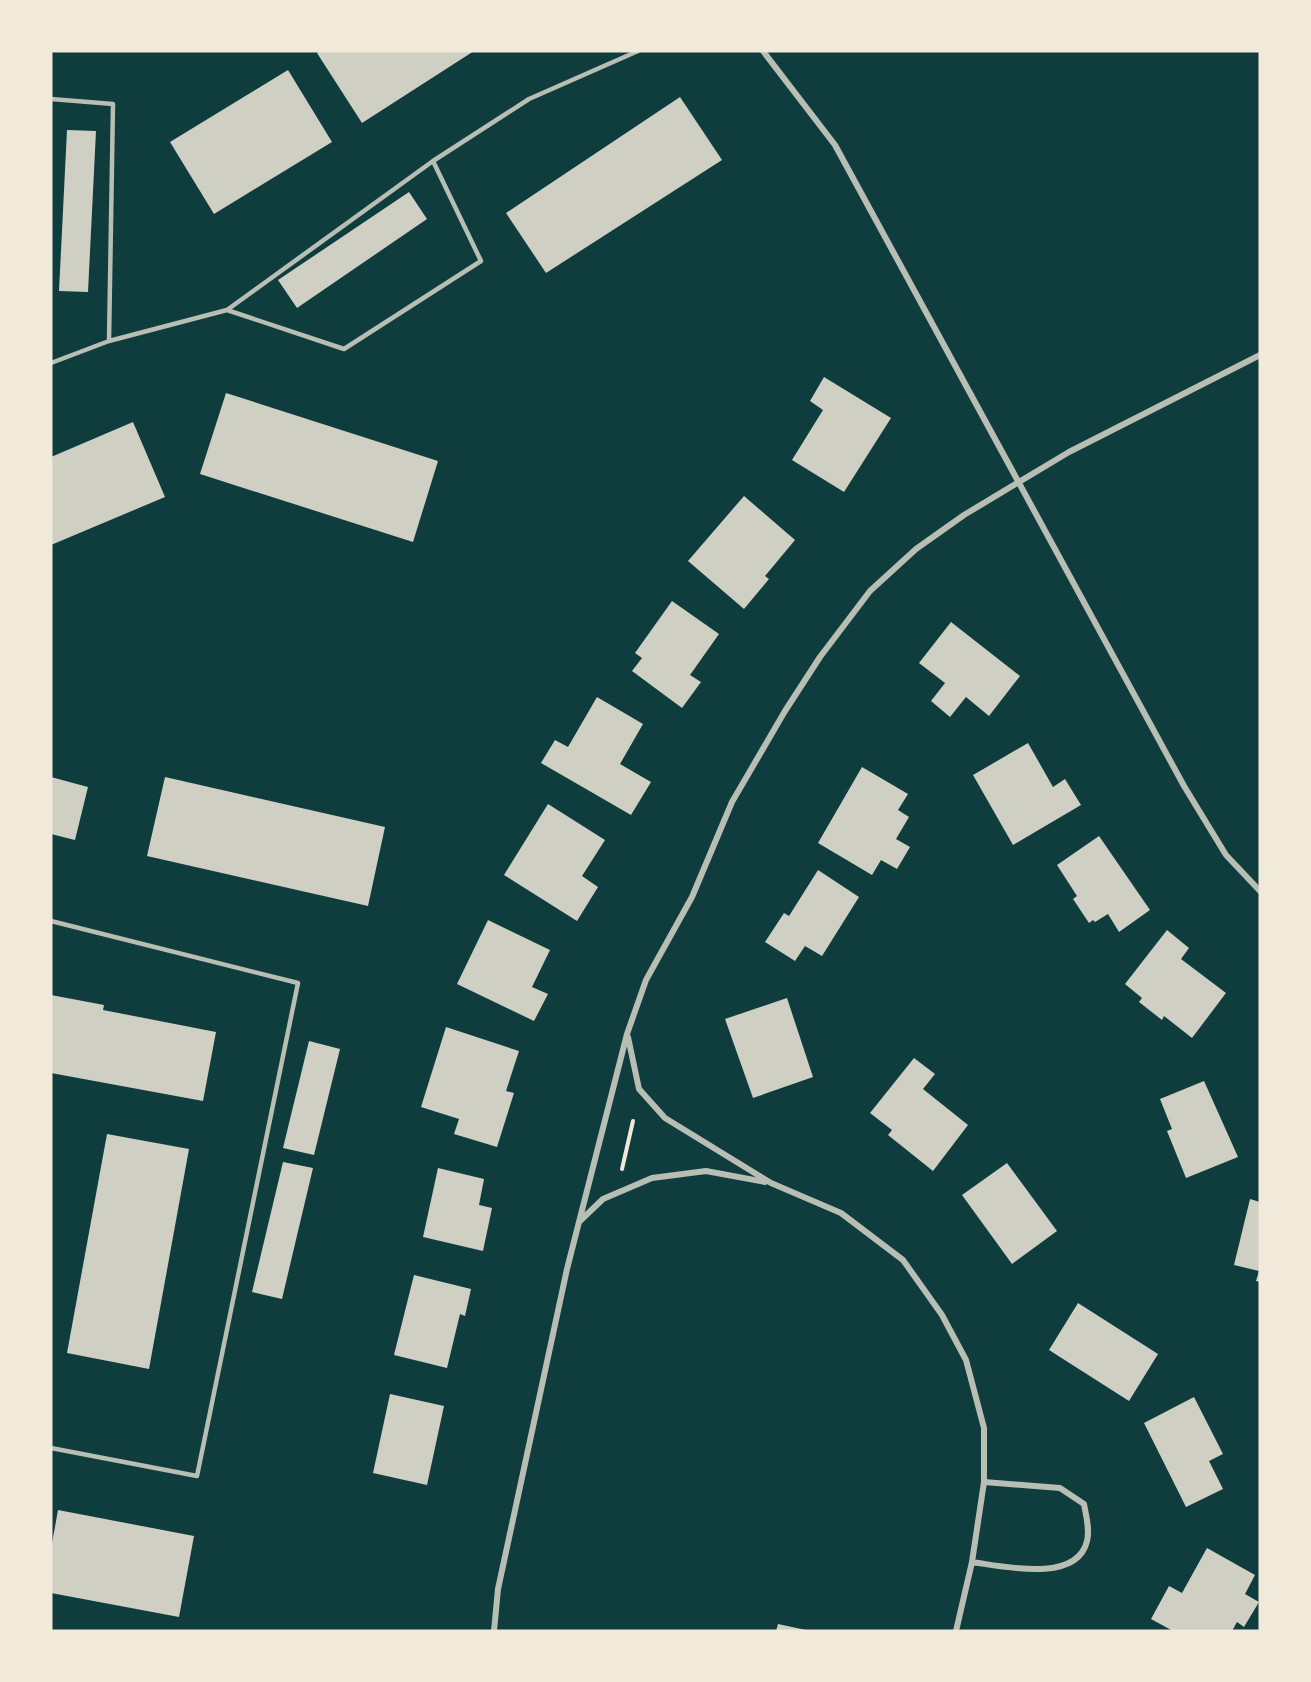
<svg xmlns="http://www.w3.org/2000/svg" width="1311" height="1682" font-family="'IBM Plex Serif',serif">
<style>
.building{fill:#cfcfc3}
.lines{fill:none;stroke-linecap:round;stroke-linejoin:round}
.path{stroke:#f1e9da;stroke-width:4}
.service{stroke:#b8beb3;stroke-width:4.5}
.minor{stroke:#b8beb3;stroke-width:6}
</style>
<rect width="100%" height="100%" fill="#0f3d3e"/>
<path class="building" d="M 320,51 L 474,51 L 362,123 L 317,53 Z
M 288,70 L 332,142 L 214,214 L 170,142 Z
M 680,97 L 722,160 L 546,273 L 506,213 Z
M 67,130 L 96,131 L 88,292 L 59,291 Z
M 409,192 L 427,219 L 297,308 L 278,280 Z
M 824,377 L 891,418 L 844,492 L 792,460 L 823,410 L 810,401 Z
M 226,393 L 438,461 L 413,542 L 200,474 Z
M 133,422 L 165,497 L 51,545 L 51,457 Z
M 744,496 L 795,540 L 765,576 L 769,579 L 744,609 L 688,561 Z
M 672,601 L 719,634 L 690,675 L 701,682 L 682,708 L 632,671 L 642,658 L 635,653 Z
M 951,622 L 1020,676 L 989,716 L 966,697 L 950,717 L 931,701 L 945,683 L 919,663 Z
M 597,697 L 643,724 L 620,764 L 651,782 L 631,815 L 541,763 L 555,740 L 568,747 Z
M 1028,743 L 1053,787 L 1065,779 L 1081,805 L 1013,845 L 973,775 Z
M 862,767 L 908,794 L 898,810 L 909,817 L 896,839 L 910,847 L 897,869 L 881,860 L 872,875 L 818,843 Z
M 51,777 L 88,787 L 75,840 L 51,834 Z
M 165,777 L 385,827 L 368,906 L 147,856 Z
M 548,804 L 605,840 L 582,876 L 598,887 L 577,921 L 504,875 Z
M 1099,836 L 1150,910 L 1119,932 L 1108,914 L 1095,922 L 1093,920 L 1089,923 L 1073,899 L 1077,896 L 1057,865 Z
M 818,870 L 859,897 L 822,956 L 805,946 L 795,961 L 765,942 L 784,913 L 789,916 Z
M 488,920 L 550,950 L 532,987 L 548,994 L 534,1021 L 457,984 Z
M 1167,930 L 1189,948 L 1181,959 L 1226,993 L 1192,1038 L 1164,1016 L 1162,1020 L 1139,1002 L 1142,998 L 1125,984 Z
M 51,995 L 104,1005 L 103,1010 L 216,1032 L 203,1101 L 51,1073 Z
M 787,998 L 813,1077 L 753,1098 L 725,1019 Z
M 446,1027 L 519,1051 L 506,1091 L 514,1093 L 497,1147 L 454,1134 L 459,1119 L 421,1107 Z
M 309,1041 L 340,1049 L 314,1155 L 283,1148 Z
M 914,1058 L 935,1074 L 923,1089 L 968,1125 L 933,1171 L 888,1135 L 892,1130 L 870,1113 Z
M 1204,1081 L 1238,1157 L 1186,1178 L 1167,1131 L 1172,1129 L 1160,1099 Z
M 107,1134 L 189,1149 L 149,1369 L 67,1353 Z
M 283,1162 L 313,1168 L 282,1299 L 252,1292 Z
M 1007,1163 L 1057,1231 L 1012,1264 L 962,1195 Z
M 438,1168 L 484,1179 L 479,1205 L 492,1208 L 483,1251 L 423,1237 Z
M 1250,1199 L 1260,1202 L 1260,1282 L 1256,1281 L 1259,1271 L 1234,1265 Z
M 414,1275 L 471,1289 L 465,1316 L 460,1314 L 447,1368 L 394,1355 Z
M 1078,1303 L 1158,1354 L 1129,1401 L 1049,1350 Z
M 390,1394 L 444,1406 L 427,1485 L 373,1473 Z
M 1194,1397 L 1223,1454 L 1209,1461 L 1223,1489 L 1186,1507 L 1144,1423 Z
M 58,1510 L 194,1536 L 179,1617 L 51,1593 L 51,1549 Z
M 1207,1548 L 1255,1575 L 1245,1594 L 1259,1602 L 1244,1627 L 1237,1622 L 1232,1631 L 1173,1631 L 1151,1619 L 1169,1586 L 1182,1593 Z
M 778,1624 L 806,1630 L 806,1631 L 776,1631 Z"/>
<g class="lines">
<path class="path" d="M 622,1169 L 633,1121"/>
<path class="service" d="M 51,99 L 113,104 L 109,341
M 433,161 L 529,99 L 638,51
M 51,363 L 109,341 L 227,310 L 433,161 L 481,261 L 344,349 L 227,310
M 51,921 L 298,983 L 197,1476 L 51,1448"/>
<path class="minor" d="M 763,51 L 835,145 L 1184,786 L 1226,855 L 1260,891
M 628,1037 L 639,1089 L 665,1118 L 771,1183 L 841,1213 L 903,1260 L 942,1315 L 966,1360 L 984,1428 L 984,1482 L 972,1562 L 956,1631
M 580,1221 L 603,1199 L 652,1178 L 706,1171 L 765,1182
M 972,1562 C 1002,1566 1077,1584 1087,1541 C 1090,1529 1086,1516 1084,1504 L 1060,1488 L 984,1482
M 494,1631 L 498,1589 L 567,1269 L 627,1034 L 646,980 L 692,897 L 732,802 L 785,711 L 820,657 L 870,591 L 916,549 L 964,515 L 1069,452 L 1260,355"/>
</g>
<rect width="1311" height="1682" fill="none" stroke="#f1e9da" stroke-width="105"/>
</svg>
